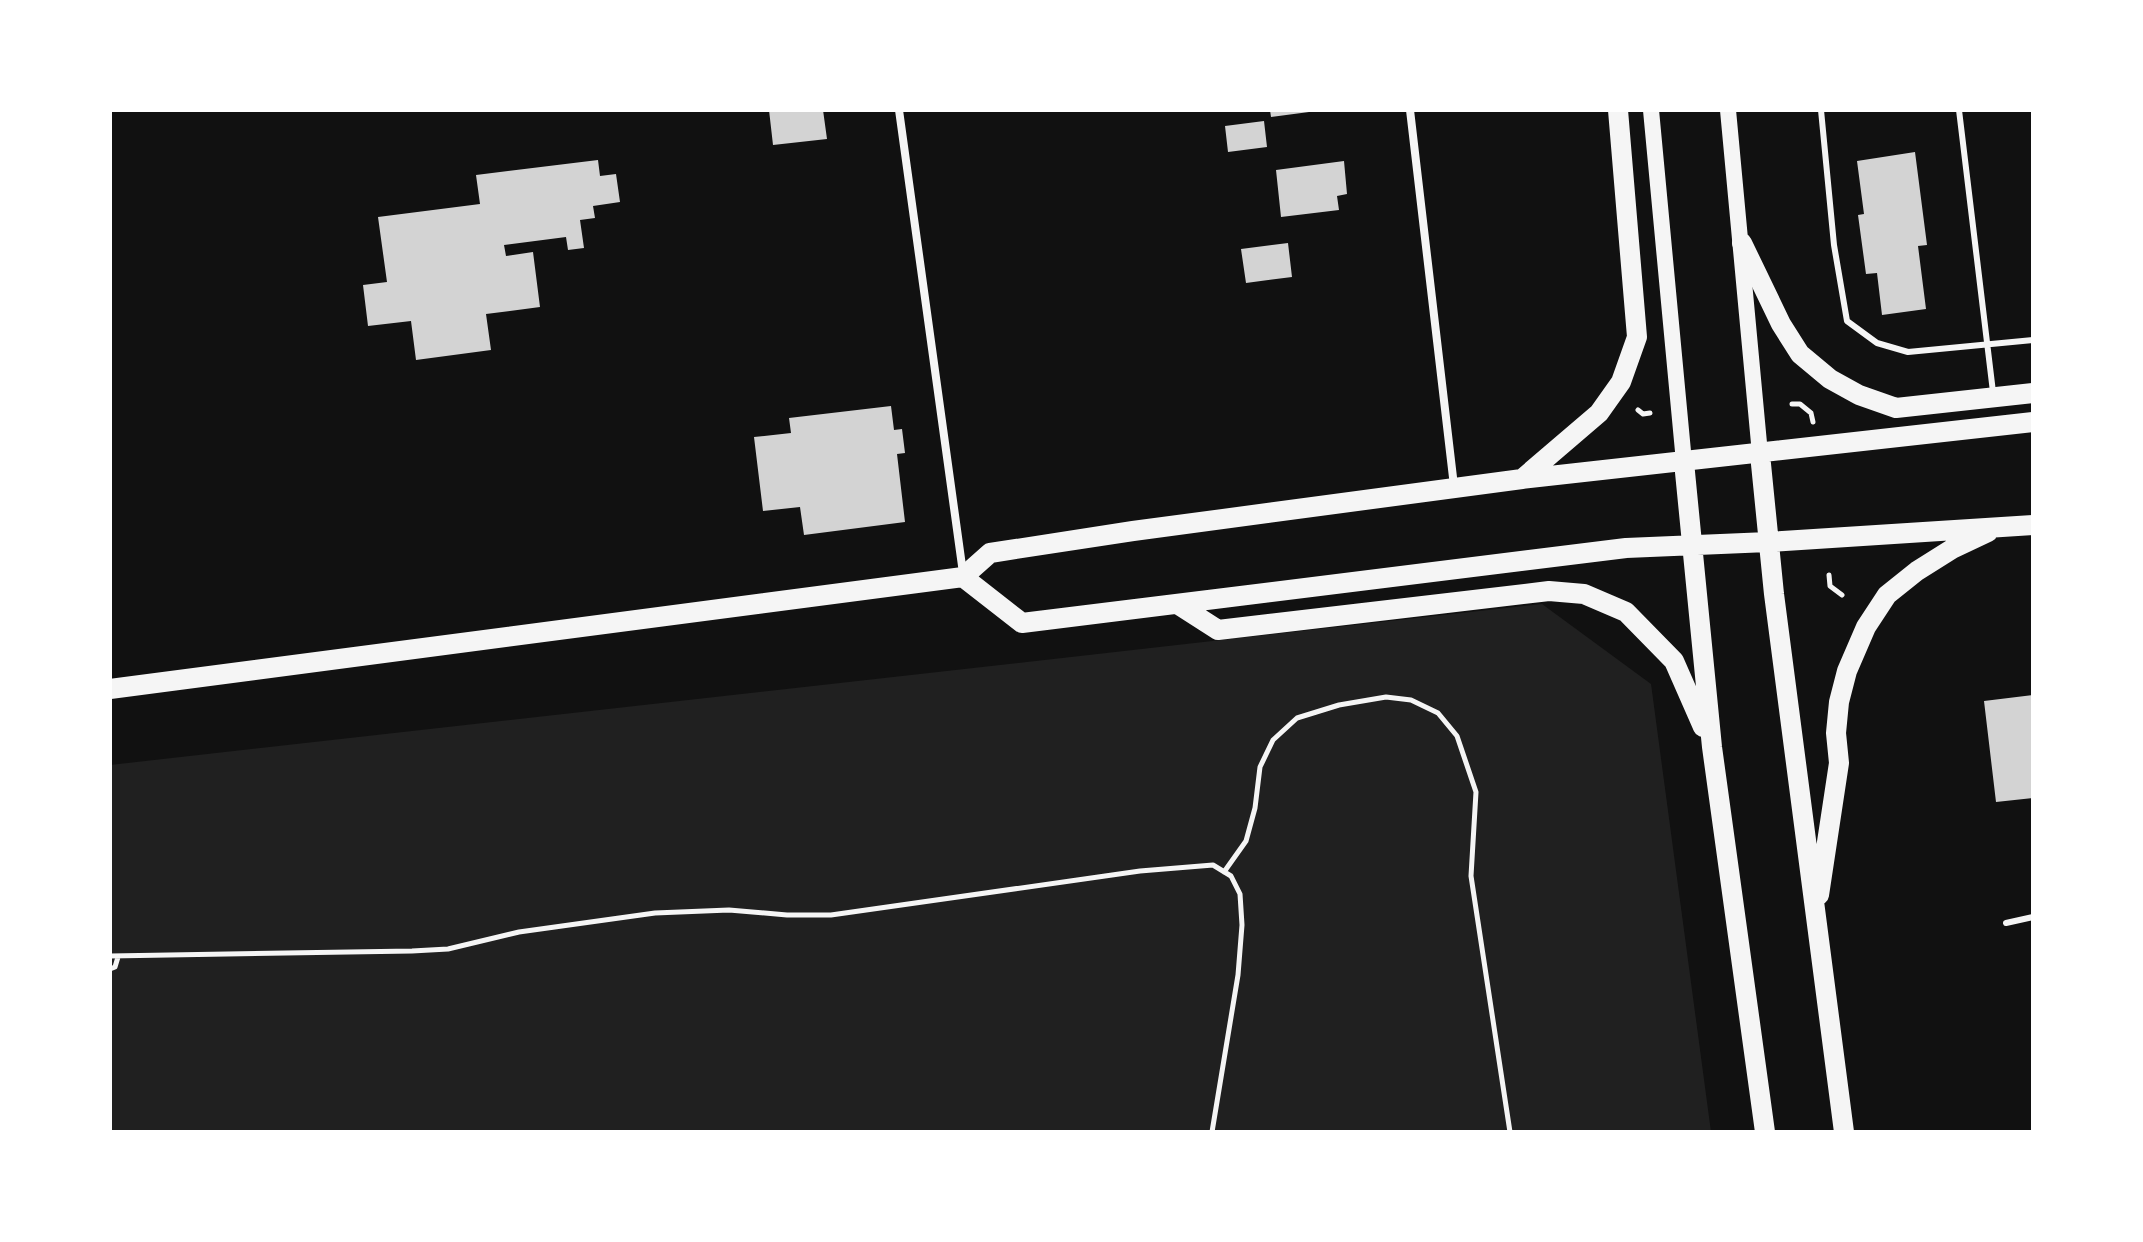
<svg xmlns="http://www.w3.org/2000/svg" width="2143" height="1242" font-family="'Roboto Serif',serif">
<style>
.green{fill:#202020}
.building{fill:#d3d3d3}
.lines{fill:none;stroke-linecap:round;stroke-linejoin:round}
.path{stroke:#f5f5f5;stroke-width:5}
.service{stroke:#f5f5f5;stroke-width:6}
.minor{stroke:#f5f5f5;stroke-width:8}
.secondary{stroke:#f5f5f5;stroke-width:16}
.primary{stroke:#f5f5f5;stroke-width:20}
</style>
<rect width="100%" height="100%" fill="#111"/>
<path class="green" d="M 1542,604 L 1651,684 L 1711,1132 L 110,1132 L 110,765 Z"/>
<path class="building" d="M 769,110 L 823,110 L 827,139 L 773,145 Z
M 1270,110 L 1309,110 L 1309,112 L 1271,117 Z
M 1264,121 L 1267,147 L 1228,152 L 1225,126 Z
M 1915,152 L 1927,245 L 1918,246 L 1926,309 L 1882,315 L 1877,273 L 1866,274 L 1858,215 L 1864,214 L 1857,161 Z
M 598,160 L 600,176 L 616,174 L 620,202 L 593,206 L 595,218 L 580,220 L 584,248 L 568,250 L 566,237 L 504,245 L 506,256 L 533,252 L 540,307 L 486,314 L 491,350 L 416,360 L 411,321 L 368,326 L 363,285 L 387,282 L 378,217 L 480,204 L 476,175 Z
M 1344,161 L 1347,194 L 1337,196 L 1339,210 L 1281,217 L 1276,170 Z
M 1288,243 L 1292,277 L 1246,283 L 1241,249 Z
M 891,406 L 894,430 L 902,429 L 905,453 L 897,454 L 905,522 L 804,535 L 800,507 L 763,511 L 754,437 L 791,433 L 789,418 Z
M 2033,695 L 2033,798 L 1996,802 L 1984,701 Z"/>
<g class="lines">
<path class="path" d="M 1792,404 L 1800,404 L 1811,413 L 1813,422
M 1638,410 L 1643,414 L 1650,413
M 1829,575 L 1830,586 L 1842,595
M 1224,872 L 1246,841 L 1255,808 L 1260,767 L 1273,740 L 1297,718 L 1339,705 L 1386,697 L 1411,700 L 1438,713 L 1457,736 L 1476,792 L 1471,876 L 1510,1132
M 110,956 L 412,951 L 448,949 L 519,932 L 655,913 L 729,910 L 787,915 L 831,915 L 1140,871 L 1213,865 L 1231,876 L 1240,894 L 1242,925 L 1238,975 L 1212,1132
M 110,969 L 115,967 L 118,957"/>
<path class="service" d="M 1821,110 L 1834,245 L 1847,321 L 1877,343 L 1908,352 L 2033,340
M 1959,110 L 1993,392
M 2006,923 L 2033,917"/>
<path class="minor" d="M 899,110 L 963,573
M 1410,110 L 1454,486"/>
<path class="secondary" d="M 1651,110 L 1684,462
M 1728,110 L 1760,454"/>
<path class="primary" d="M 1742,243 L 1781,324 L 1800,354 L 1830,379 L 1859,395 L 1896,408 L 2033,393
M 1760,454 L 1774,594 L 1844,1132
M 1684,462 L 1712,747 L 1765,1132
M 1522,479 L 1599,413 L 1621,382 L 1637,337 L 1618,110
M 963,577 L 1022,623 L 1626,548 L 1768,542 L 2033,525
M 1179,605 L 1218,630 L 1549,591 L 1584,594 L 1626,612 L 1674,661 L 1703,727
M 110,689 L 963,577 L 990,553 L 1133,531 L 1522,479 L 2033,422
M 1819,895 L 1839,763 L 1836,733 L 1839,702 L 1847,671 L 1866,627 L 1887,595 L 1917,571 L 1952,549 L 1988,532"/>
</g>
<rect width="2143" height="1242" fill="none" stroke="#ffffff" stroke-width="224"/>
</svg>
